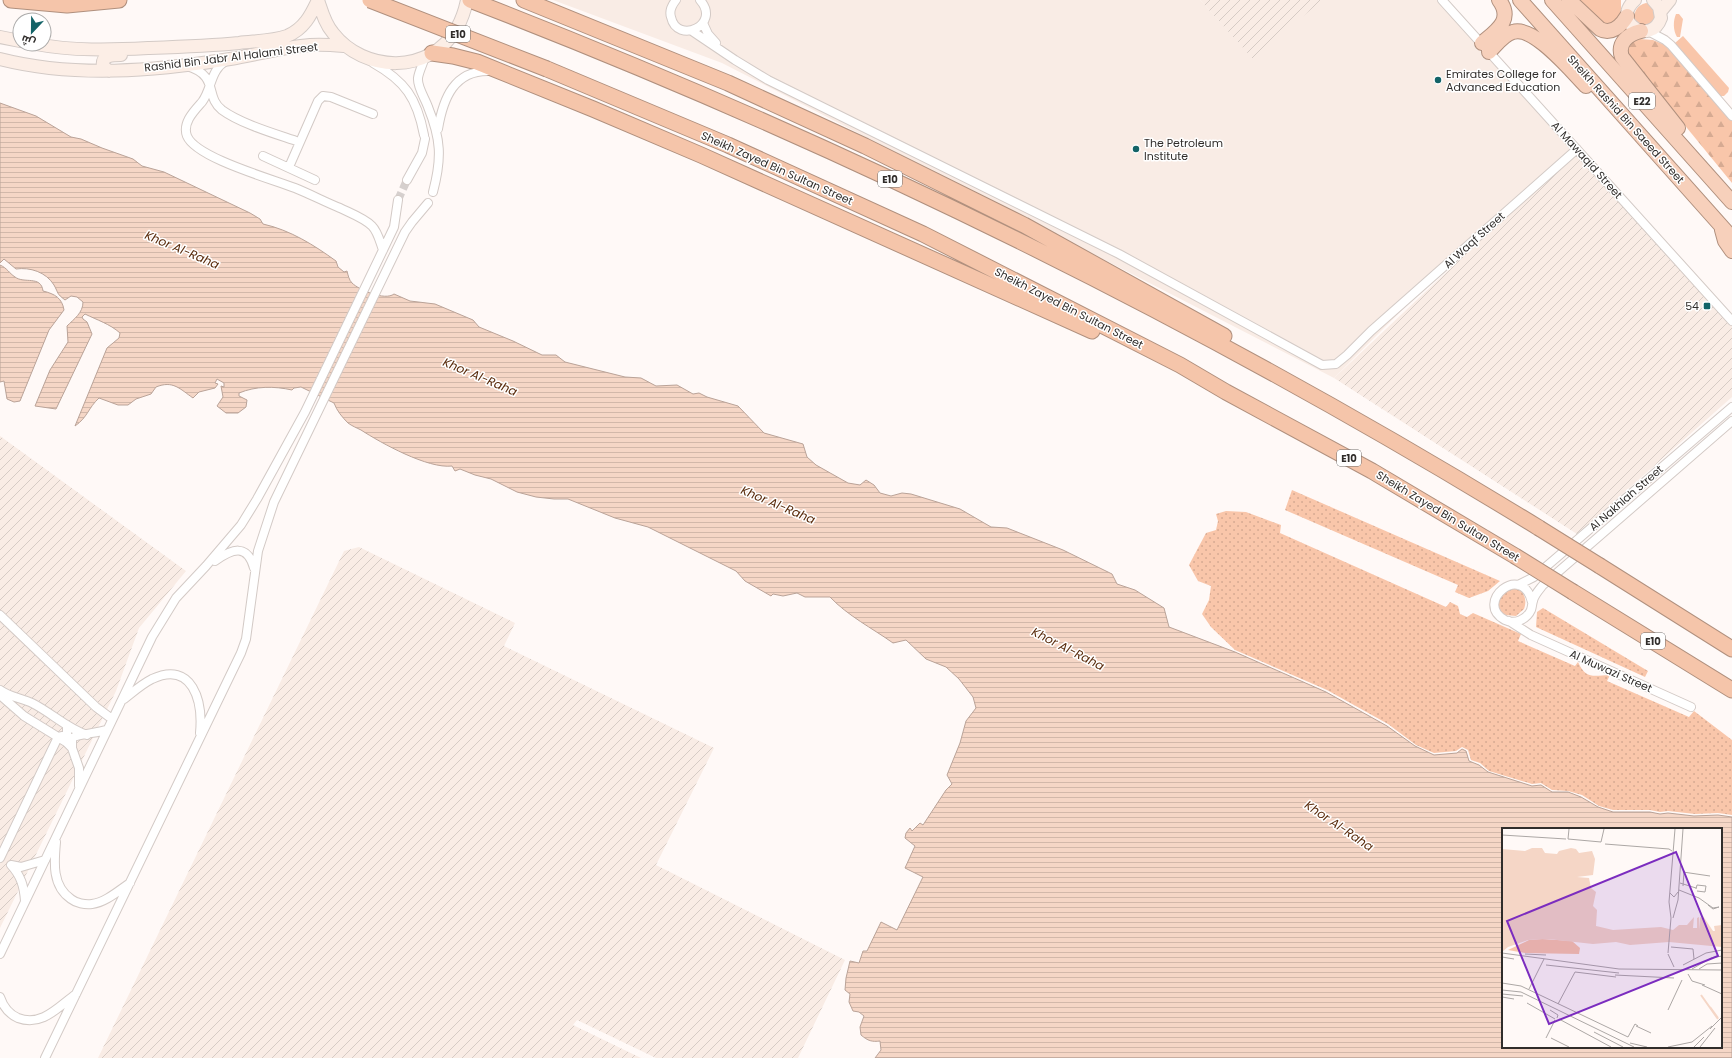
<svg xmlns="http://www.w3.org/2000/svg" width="1732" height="1058" font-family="Poppins,Cairo,sans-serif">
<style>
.built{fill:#f9ece5}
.industrial{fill:url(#industrial-furrows)}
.grass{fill:#f9c6aa}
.forest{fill:url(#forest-firs)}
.park{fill:url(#park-dots)}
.water{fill:url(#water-rules);stroke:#baa398;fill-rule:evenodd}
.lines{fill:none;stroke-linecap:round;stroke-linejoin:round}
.minor-tunnel{stroke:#d6d0ce;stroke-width:8;stroke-dasharray:8 4;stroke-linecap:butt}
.minor-casing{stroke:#d3cac6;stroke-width:10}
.secondary-casing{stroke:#d3cac6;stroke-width:14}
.trunk-casing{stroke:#b0907e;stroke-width:16}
.motorway-casing{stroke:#b0907e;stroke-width:17}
.minor{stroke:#fff;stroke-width:8}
.secondary{stroke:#fceee6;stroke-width:12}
.trunk{stroke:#f7d0bb;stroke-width:14}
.motorway{stroke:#f5c5aa;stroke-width:15}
.motorway-bridge-casing{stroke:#b0907e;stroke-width:17;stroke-linecap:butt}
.motorway-bridge{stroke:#f5c5aa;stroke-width:15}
.poi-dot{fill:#136367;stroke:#fff;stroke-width:1.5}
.labels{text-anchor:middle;stroke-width:3;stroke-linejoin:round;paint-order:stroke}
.shield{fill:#fff;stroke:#6e6c6b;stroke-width:1}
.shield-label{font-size:10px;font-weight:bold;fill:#302d2b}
.street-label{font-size:11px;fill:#302d2b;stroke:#fff}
.poi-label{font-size:11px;fill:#302d2b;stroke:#fff;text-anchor:start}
.water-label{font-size:12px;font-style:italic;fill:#592b0c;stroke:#fff}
.inset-river{fill:none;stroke:#f5d6c6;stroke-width:2}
.inset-road{fill:none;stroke:#aca7a5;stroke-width:1}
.view{fill:#7b2cbf;fill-opacity:0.15;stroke:#7b2cbf;stroke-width:2}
.inset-edge{fill:none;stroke:#302d2b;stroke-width:2}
</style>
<defs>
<pattern id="industrial-furrows" width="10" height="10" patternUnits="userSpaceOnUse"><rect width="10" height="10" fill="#f9ece5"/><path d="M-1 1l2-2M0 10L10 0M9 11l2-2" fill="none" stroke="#d6cbc5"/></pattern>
<pattern id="forest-firs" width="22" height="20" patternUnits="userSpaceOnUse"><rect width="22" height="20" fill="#f9c6aa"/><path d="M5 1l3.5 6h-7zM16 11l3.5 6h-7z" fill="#d6aa92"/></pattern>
<pattern id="park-dots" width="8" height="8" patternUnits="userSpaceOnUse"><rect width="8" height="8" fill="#f9c6aa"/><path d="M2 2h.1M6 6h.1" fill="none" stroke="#d6aa92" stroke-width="1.8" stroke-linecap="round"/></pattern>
<pattern id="water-rules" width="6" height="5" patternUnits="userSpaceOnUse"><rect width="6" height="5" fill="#f5d6c6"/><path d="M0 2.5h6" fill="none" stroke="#d2b8aa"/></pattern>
</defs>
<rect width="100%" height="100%" fill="#fff9f7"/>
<path class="built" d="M 553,0 L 1200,0 L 1253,58 L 1318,0 L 1442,0 L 1577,149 L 1444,268 L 1334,378 L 722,63 Z"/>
<path class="industrial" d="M 1200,0 L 1322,0 L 1253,59 Z
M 1577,149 L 1732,320 L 1732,397 L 1577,534 L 1334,378 Z
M 0,436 L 186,571 L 139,628 L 116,691 L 0,928 Z
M 359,547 L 515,623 L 504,646 L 714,748 L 656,865 L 845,960 L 798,1058 L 656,1058 L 577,1020 L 573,1025 L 641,1058 L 98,1058 L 344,551 Z"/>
<path class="grass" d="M 1576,0 L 1621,0 L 1621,14 L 1609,29 Z
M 1646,3 L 1650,4 L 1659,17 L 1644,28 L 1635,21 C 1633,12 1637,5 1646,3 Z
M 1676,14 L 1679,14 L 1683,19 L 1680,37 L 1677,37 C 1673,30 1673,21 1676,14 Z
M 1683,36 L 1729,88 L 1728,92 L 1724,96 L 1720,96 L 1675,43 Z"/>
<path class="forest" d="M 1640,39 L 1653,40 L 1665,45 L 1732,121 L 1732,183 L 1633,62 L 1628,51 L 1628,47 L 1633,42 Z"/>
<path class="park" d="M 1292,490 L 1500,581 L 1488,591 L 1469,598 L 1455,592 L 1458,585 L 1285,510 Z
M 1226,511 L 1246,512 L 1281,525 L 1280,533 L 1446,607 L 1450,602 L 1458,606 L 1460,614 L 1467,617 L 1473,613 L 1521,634 L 1518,641 L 1575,666 L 1578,662 C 1586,679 1592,676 1610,675 L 1607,681 L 1689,717 L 1694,711 L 1732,740 L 1732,815 L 1718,813 L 1695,814 L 1668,811 L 1660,812 L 1650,810 L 1613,810 L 1599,806 L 1582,795 L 1568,791 L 1552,790 L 1541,783 L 1532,784 L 1489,771 L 1480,763 L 1471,760 L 1468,750 L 1462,747 L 1456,751 L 1434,753 L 1416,745 L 1388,724 L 1327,690 L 1235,650 L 1211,627 L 1202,614 L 1209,600 L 1211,586 L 1198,581 L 1189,565 L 1206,533 L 1216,530 L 1218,521 L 1216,514 Z
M 1518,588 C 1525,594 1527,600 1524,609 L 1516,616 L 1505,615 L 1497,608 L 1502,589 Z
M 1543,608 L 1648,671 L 1645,677 L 1536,627 L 1537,612 Z"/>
<path class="water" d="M 0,103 L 36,116 L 71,137 L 81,139 L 102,148 L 133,159 L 142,166 L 164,172 L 250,213 L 260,219 L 263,224 C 290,230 314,245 336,261 L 338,267 L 344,272 L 347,271 C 348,275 349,280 352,283 C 359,290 385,301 394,294 L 410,301 L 435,304 L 473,320 L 479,327 L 513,341 L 542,355 L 556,355 L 565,362 L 625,377 L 641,378 L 656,386 L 677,385 L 693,394 L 699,393 L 707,397 L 738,406 L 764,433 L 803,444 L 807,457 L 816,465 L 848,483 L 860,485 L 866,480 L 874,485 L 880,493 L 891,496 L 902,493 L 911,494 L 960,509 L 991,527 L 1007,528 L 1063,550 L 1112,574 L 1117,584 L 1135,590 L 1164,608 L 1169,627 L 1235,652 L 1326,692 L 1387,726 L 1415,746 L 1434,755 L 1457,753 L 1462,749 L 1466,751 L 1469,761 L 1479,765 L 1488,772 L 1532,786 L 1541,785 L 1552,792 L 1568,792 L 1581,797 L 1598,807 L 1613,812 L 1650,812 L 1660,814 L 1668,813 L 1694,816 L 1718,815 L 1732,817 L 1732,1058 L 875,1058 L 881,1050 L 880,1041 C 872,1042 868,1041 861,1035 L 860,1027 L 864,1016 L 859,1012 L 853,1011 L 849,1002 L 850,994 L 845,990 L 846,978 L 850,961 L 859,963 L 863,951 L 867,951 L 881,922 L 897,930 L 923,877 L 905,868 L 915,846 L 905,838 L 906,833 L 910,828 L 912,831 L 920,823 L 923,825 L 946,790 L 952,784 L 947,775 L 960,743 L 966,721 L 976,708 L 973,697 L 959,679 L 946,667 L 926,659 L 906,640 L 893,643 C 872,628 848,616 830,597 L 805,597 L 797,593 L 783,596 L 773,594 L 771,596 L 745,581 L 736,571 L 648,527 L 615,518 L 568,499 L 554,499 L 536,497 L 517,492 L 491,479 L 475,475 L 460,469 L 455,471 L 452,466 C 428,469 381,443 361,430 C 357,428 352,426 348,423 C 342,417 337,411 334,403 L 301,387 L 294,388 L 292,390 C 274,386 256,386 239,393 L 239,396 L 247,400 L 246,407 L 238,413 L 226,413 L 217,406 L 223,397 L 221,386 L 224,387 L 224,383 L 217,379 L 215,383 L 218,384 L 215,388 L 199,392 L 193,398 C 180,389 173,380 156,387 L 151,394 L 136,399 L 128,405 L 118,405 L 99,398 C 88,408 88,417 75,426 L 107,348 L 119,338 L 120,333 C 110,324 97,320 85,314 L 82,317 L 83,319 L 87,322 L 92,334 L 56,409 L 35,406 L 50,370 L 68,342 L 67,326 C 74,319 83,313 83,302 L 77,297 L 71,296 L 65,300 C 56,293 59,294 54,285 C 46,272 30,267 16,269 L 4,259 L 0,263 ZM 1503,829 L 1721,829 L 1721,1047 L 1503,1047 Z
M 0,265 C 7,268 9,273 15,277 C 24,284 41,275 43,291 C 55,294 62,298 64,310 L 49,330 L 20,401 L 14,402 L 7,399 L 4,381 L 0,382 Z"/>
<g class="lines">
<path class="minor-tunnel" d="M 398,200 L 407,180"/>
<g class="minor-casing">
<path id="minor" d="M 676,0 C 672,5 669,11 671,17 C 677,45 722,25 700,0
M 1442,0 L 1732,321
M 703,23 L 708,34 L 716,43
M 692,31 L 735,60 L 768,80 L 1119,254 L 1322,365 L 1336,364 L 1347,355 L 1371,331 L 1577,149
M 1648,31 L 1665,40 L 1671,45 L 1732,116
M 425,57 C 423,64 419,71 418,78 C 417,87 425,98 428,107 C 441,139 442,158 433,192
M 226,61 C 210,70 212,89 202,102 C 194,111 182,123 187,136 C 196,158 272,179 295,188 C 310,194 325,202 340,208 C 350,213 364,218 372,226 C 378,232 380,242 383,250
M 373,63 C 405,81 417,98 424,135
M 187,66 C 220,76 204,96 222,110 C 241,124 276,134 299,142
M 438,129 C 443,99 454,69 491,71
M 263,156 L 315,180
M 289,167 L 318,101 L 323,96 L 331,97 L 373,114
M 407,180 L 422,153 L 425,139
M 215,561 C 232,549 247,543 254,568
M 1518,585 L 1534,577 L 1732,407
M 1532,602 C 1522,561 1473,603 1505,620 C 1515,625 1527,619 1531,610 C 1532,607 1532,604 1533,601 C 1534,595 1539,590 1543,585 L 1732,421
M 0,615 L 96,707 L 112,719
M 1509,621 L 1531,635 L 1691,707
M 0,690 C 9,697 22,698 32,703 C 52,713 66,728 87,735
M 0,695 L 24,716 L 66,742 L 72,748 L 79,768 L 79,786
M 124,699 C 133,692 142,684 152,679 C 193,660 203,702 200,733
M 72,748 L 72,738 C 77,734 98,733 106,730
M 56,842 C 54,863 52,886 71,899 C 76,903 85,905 92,904 C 106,902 118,891 130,883
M 0,858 L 58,737 L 67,735 L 67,726
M 25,901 C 24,886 21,876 11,865 L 21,867 L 45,860
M 0,954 L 152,637 L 176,598 L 206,566 L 241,525 L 257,499 L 305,412 L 383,250 L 394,227 L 398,200
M 0,997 C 3,1006 9,1014 18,1018 C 42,1027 58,1007 76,994
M 45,1058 L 241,653 L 246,639 L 258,551 L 274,502 L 405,232 L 412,222 L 428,203"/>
</g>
<g class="secondary-casing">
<path id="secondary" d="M 318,0 C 322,12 325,24 333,33 C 364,73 430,75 457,28 C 462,19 465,10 467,0
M 1635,0 C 1610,22 1651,47 1661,18 L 1659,7 L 1653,0
M 1661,11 L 1670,0
M 0,37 L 20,41
M 36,44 C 72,51 111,50 148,48 C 178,47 209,46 239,43 C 255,41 273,41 287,36 C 304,29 311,15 318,0
M 0,59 C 75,78 154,71 230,59 C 256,55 283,47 310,45 C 322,44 333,45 344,46
M 109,71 L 103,66 C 101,55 113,55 121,55"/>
</g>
<g class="trunk-casing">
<path id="trunk" d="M 1520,0 L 1732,238
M 1552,0 L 1732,202
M 1569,0 L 1600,29 C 1611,35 1621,26 1627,16
M 1641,31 C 1628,34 1617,43 1622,57 L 1678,128
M 1482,43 C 1496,31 1514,20 1499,0
M 1489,52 C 1496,45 1504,34 1513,32 C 1534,25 1572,72 1586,86
M 1722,230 L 1725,241 L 1732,251"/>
</g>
<g class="motorway-casing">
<path id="motorway" d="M 11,0 L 67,5 L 119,0
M 470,0 C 841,143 1200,320 1539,528
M 524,0 L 728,83 L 865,146 L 1024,225 L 1224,336
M 432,53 L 453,56 L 477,62 L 593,109 L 701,155 L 1092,331
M 547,69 L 728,145 L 923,234 L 1180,365 L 1226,392 L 1372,471 L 1515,556
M 1600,566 L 1732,649
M 1573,592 L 1732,690"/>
</g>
<use href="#minor" class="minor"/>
<use href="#secondary" class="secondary"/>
<use href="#trunk" class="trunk"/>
<use href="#motorway" class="motorway"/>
<g class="motorway-bridge-casing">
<path id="motorway-bridge" d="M 370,0 L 547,69
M 1539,528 L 1600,566
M 1515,556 L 1573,592"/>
</g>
<use href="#motorway-bridge" class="motorway-bridge"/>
</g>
<g class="poi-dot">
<circle cx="1438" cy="80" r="4"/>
<circle cx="1136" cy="149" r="4"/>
<rect x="1703" y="302" width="8" height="8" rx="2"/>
</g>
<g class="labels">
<g class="shield">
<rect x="446" y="26" width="24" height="16" rx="3"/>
<rect x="1629" y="93" width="26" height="16" rx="3"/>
<rect x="878" y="171" width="24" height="16" rx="3"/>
<rect x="1337" y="450" width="24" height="16" rx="3"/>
<rect x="1641" y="633" width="24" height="16" rx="3"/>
</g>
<g class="shield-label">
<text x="458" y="38">E10</text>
<text x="1642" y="105">E22</text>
<text x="890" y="183">E10</text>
<text x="1349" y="462">E10</text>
<text x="1653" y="645">E10</text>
</g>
<g class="street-label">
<text transform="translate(231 57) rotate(-7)" y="4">Rashid Bin Jabr Al Halami Street</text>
<text transform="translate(1626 119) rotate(48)" y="4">Sheikh Rashid Bin Saeed Street</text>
<text transform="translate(1587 160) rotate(48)" y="4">Al Mawaqid Street</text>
<text transform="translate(777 168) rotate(24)" y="4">Sheikh Zayed Bin Sultan Street</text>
<text transform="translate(1474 240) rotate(-42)" y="4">Al Waqf Street</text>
<text transform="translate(1069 308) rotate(27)" y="4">Sheikh Zayed Bin Sultan Street</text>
<text transform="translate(1626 498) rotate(-41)" y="4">Al Nakhlah Street</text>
<text transform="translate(1448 516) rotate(31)" y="4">Sheikh Zayed Bin Sultan Street</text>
<text transform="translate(1611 671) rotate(24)" y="4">Al Muwazi Street</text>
</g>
<g class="poi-label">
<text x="1446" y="78">Emirates College for<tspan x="1446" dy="13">Advanced Education</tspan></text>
<text x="1144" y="147">The Petroleum<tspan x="1144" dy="13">Institute</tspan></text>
<text x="1699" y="310" text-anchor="end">54</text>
</g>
<g class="water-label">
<text transform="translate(182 250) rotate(23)" y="4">Khor Al-Raha</text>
<text transform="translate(480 377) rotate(23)" y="4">Khor Al-Raha</text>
<text transform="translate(778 505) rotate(23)" y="4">Khor Al-Raha</text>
<text transform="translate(1068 649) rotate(27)" y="4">Khor Al-Raha</text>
<text transform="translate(1339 826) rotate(34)" y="4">Khor Al-Raha</text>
</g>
</g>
<g transform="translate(1502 828)">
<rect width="220" height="220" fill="#fff9f7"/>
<path d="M 40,111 L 70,113 L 78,120 L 77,126 L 23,125 L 6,122 L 27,112 Z" fill="#f9c6aa"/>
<path d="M 30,20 L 40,20 L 43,25 L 55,26 L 57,23 L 69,20 L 74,21 L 77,25 L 90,23 L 93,31 L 91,47 L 75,49 L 87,50 L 89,60 L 94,64 L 91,78 L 95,82 L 94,98 L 111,102 L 159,99 L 171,102 L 177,97 L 185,97 L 192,89 L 191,100 L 195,100 L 195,90 L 197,89 L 197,102 L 198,89 L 201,91 L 201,88 L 211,103 L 213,103 L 212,98 L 220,97 L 220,119 L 167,114 L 128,117 L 114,114 L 91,116 L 46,111 L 26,112 L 6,119 L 0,124 L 0,21 L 23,23 Z" fill="#f5d6c6"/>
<path class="inset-river" d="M 199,167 L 216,191M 208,179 L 216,190"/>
<path class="inset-road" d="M 67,1 L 66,11 L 99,14 L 102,1M 0,7 L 64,11M 103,16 L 167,21 L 170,23M 181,44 L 208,48M 178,55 L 194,60M 181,58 L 182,44M 194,61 L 195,57 L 204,58 L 203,64 L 195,63M 177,62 L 197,70 L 211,80 L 217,79 L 211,81 L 206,77M 168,65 L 172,69 L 176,64M 171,90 L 176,72 L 181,1M 169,119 L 191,121 L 192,131M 0,125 L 117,141 L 220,142M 166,125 L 169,90 L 167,74 L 173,1M 23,126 L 44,127M 166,126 L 172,139M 0,129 L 12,131M 44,137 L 117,145M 181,137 L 204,125 L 220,122M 190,141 L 209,130 L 220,128M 197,141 L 205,136 L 220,135M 186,146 L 190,153 L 203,157M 113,147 L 172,150M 0,155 L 19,158 L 126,209 L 133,196 L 136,198M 200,157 L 220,166M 27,161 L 42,131M 0,162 L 19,164 L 132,219M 0,166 L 21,168M 0,169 L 12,171M 25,175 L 53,191M 56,176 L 73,144 L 114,149M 48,182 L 56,187 L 55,190M 166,182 L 180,152M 57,191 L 109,219M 134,198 L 149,205M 208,201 L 220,189M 92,204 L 121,219M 44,210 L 53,192M 49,210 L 67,219M 128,215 L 145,219M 166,219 L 190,214 L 210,198M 192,219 L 202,209M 198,219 L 213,200"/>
<path class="view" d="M 174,24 L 216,128 L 47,196 L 5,93 Z"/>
<rect width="220" height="220" class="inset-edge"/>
</g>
<g transform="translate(32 32) rotate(202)"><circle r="19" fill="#ffffff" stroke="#acabaa"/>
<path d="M0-3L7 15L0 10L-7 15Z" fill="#136367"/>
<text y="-6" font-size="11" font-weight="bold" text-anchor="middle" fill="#302d2b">ش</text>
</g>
</svg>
